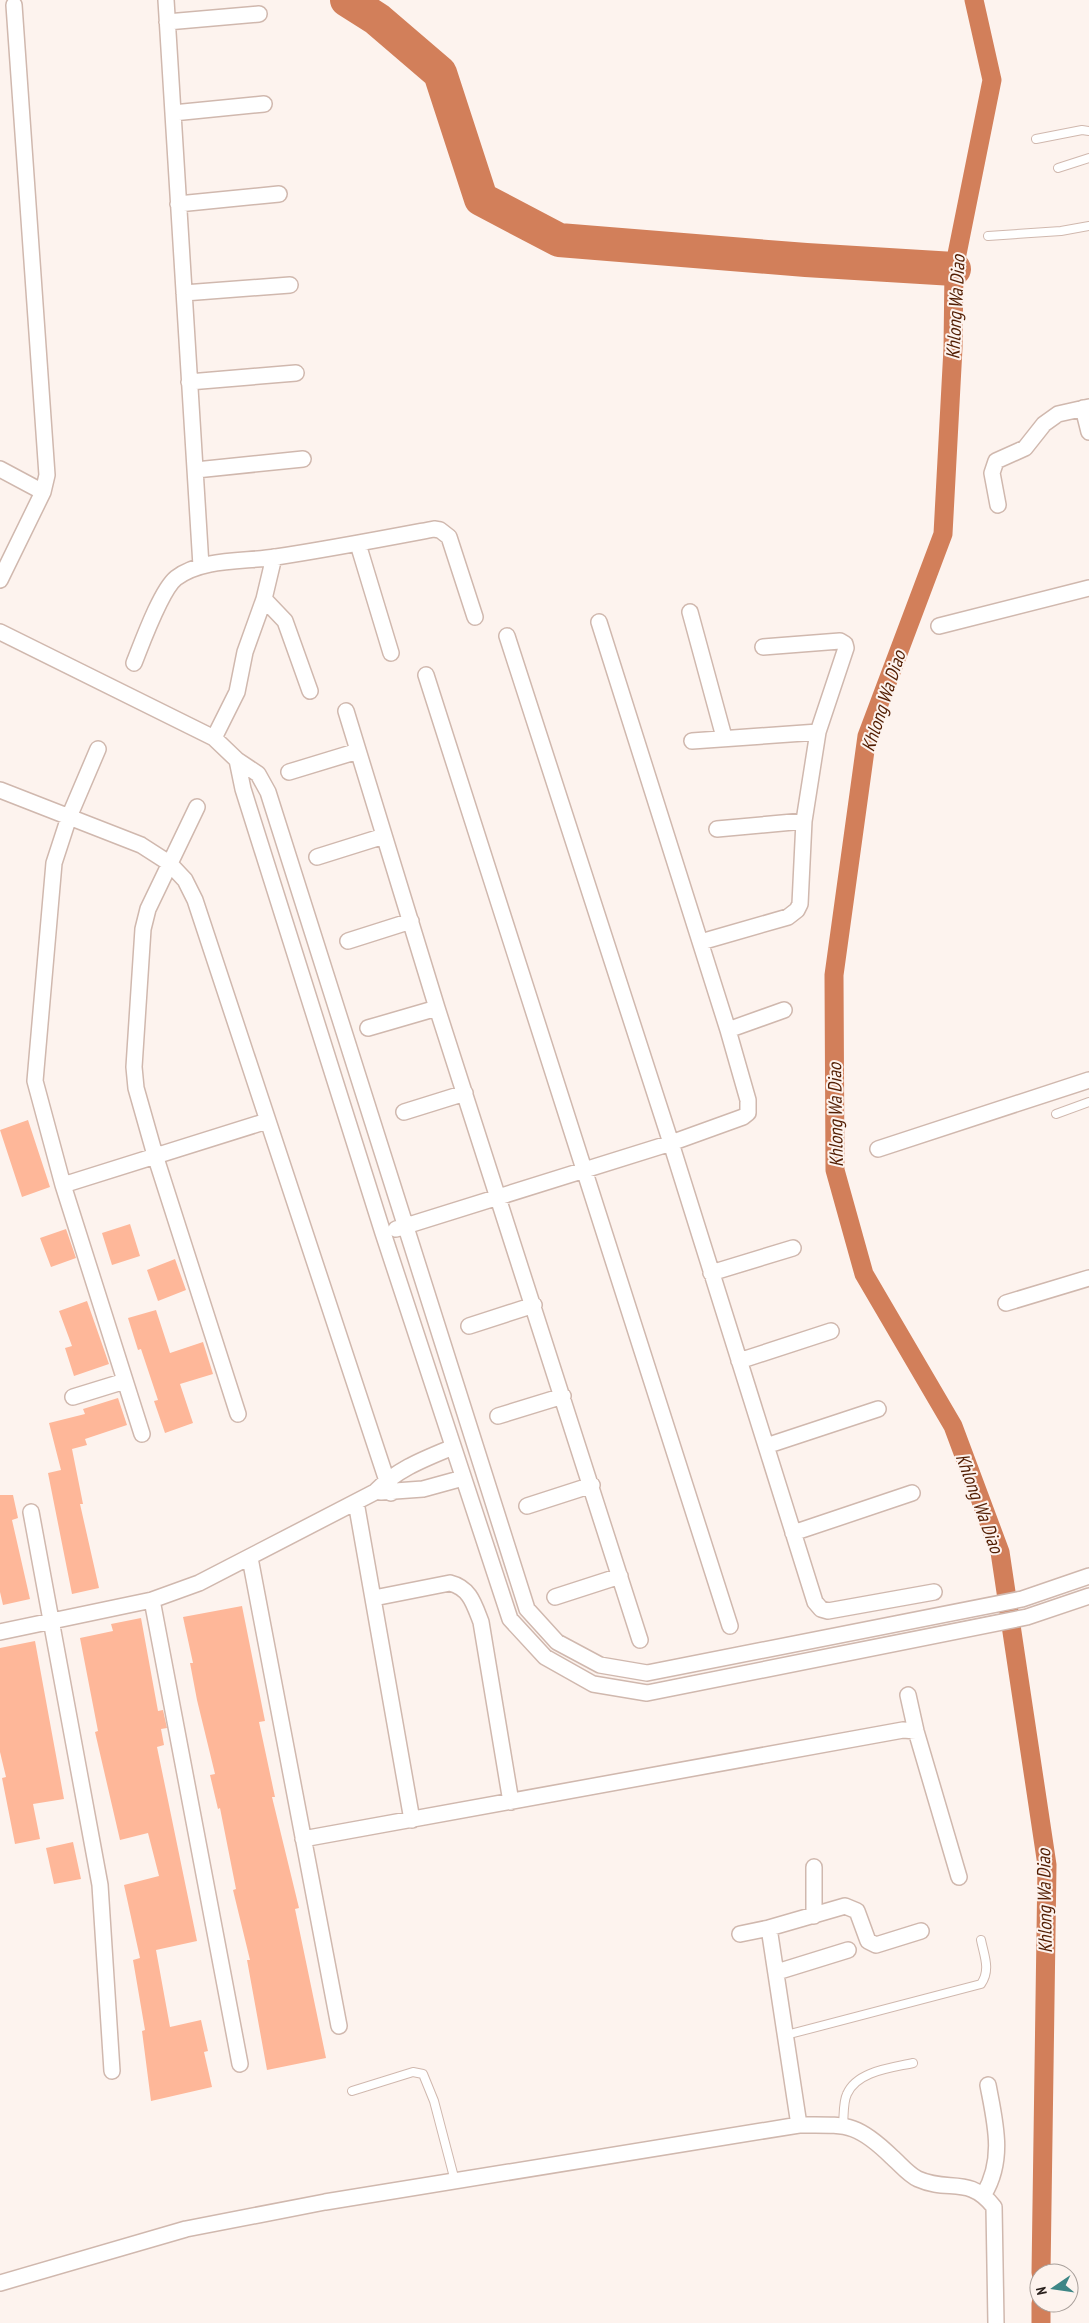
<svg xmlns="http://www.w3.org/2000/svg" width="1089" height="2323" font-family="'PT Sans Narrow',sans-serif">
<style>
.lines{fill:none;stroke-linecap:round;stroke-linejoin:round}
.canal{stroke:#d27f5a;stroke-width:19}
.river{stroke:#d27f5a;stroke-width:34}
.building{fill:#feb799}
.service-casing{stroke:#d0b8ae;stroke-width:10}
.minor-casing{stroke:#d0b8ae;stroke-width:18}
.service{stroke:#fff;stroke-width:8}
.minor{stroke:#fff;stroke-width:15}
.labels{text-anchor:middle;stroke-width:4;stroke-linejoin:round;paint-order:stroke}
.water-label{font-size:19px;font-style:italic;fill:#521d02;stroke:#fdf3ee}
</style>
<rect width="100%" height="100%" fill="#fdf3ee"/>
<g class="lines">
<path class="canal" d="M 974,0 L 992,80 L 954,269 L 953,348 L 943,534 L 867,736 L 834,975 L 835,1170 L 864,1274 L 953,1426 L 1000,1552 L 1047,1865 L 1041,2273
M 1041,2323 L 1041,2303"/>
<path class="river" d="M 347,0 L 377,19 L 440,73 L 481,199 L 559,240 L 806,260 L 954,269"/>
</g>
<path class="building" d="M 28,1120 L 50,1187 L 22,1197 L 0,1130 Z
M 130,1224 L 140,1256 L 112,1265 L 102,1233 Z
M 66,1229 L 76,1258 L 51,1267 L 40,1238 Z
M 175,1259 L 186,1290 L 158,1301 L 147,1270 Z
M 87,1301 L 109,1364 L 74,1376 L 65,1348 L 72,1346 L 59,1311 Z
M 156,1310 L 170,1353 L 203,1342 L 213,1374 L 180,1384 L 193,1423 L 165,1433 L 154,1401 L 158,1400 L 141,1349 L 138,1350 L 128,1318 Z
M 118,1398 L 127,1425 L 85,1439 L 87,1445 L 72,1449 L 83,1504 L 80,1504 L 99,1588 L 72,1594 L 48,1473 L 61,1470 L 49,1423 L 85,1414 L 83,1409 Z
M 0,1495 L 13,1495 L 18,1518 L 12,1520 L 30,1599 L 3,1605 L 0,1592 Z
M 242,1606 L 265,1721 L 259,1722 L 275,1797 L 272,1797 L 299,1908 L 295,1909 L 326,2058 L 267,2070 L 247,1960 L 250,1960 L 233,1890 L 236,1889 L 220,1808 L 218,1809 L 210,1775 L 215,1774 L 197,1700 L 190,1663 L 193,1663 L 183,1617 Z
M 141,1618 L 158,1711 L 163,1710 L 167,1728 L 161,1729 L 164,1745 L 157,1747 L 197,1941 L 156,1950 L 170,2027 L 201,2020 L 208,2051 L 204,2052 L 212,2087 L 151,2101 L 142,2031 L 145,2030 L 133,1960 L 140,1958 L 124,1885 L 159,1876 L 148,1833 L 120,1840 L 95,1732 L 98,1731 L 80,1638 L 113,1631 L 111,1624 Z
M 35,1641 L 64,1799 L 33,1804 L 40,1839 L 15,1844 L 2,1778 L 6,1777 L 0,1752 L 0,1648 Z
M 73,1842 L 81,1879 L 54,1884 L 46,1848 Z"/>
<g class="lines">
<g class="service-casing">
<path id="service" d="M 1036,139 L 1082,130 L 1089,131
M 1058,168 L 1089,158
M 988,236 L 1061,231 L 1089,226
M 1056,1114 L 1089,1102
M 786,2035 L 981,1984 C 991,1970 984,1955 981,1940
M 352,2091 L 413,2072 L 423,2074 L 434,2101 L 455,2181
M 843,2125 C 844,2115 843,2102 847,2094 C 857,2071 891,2068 913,2063"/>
</g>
<g class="minor-casing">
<path id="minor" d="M 166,0 L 201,566
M 167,22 L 259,14
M 173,113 L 264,104
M 178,204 L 279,194
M 184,293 L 290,285
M 189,382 L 296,373
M 1083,408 L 1089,432
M 0,469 L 43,492
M 196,470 L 303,459
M 998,505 L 992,473 L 996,461 L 1025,448 L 1044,424 L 1058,414 L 1089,407
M 358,544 L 391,653
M 0,580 L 43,492 L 47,475 L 14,5
M 264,599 L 285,621 L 310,691
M 690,612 L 724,737
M 939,626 L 1089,588
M 0,632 L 214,738 L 237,760 L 258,774 L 268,792 L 527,1609 L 557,1642 L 600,1665 L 647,1673 L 1022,1599 L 1089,1576
M 507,636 L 671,1143 L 815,1602 L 821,1609 L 828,1611 L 934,1592
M 134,663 C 142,643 161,590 176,578 C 203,558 244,562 276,557 C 329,549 381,539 434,529 L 440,530 L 449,537 L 475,617
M 426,675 L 730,1626
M 346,711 L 437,1008 L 640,1640
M 214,738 L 237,692 L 245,652 L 264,599 L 274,557
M 692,741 L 818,732
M 98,749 L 69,817 L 54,863 L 35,1081 L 63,1185 L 142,1434
M 237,760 L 243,789 L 383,1233 L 510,1619 L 545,1657 L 593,1684 L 647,1693 L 1027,1617 L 1089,1596
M 289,772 L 358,751
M 0,790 L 141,845 L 169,863 L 185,880 L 195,900 L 391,1493
M 197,807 L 148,909 L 143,929 L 134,1067 L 136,1088 L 155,1155 L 238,1414
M 717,829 L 804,821
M 317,857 L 384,836
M 348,941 L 411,921
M 701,942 L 788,917 L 797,910 L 800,904 L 804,821 L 818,732 L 846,648 L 845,644 L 840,641 L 763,647
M 368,1028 L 437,1008
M 728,1030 L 784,1010
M 404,1112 L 465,1093
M 878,1149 L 1089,1080
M 63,1185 L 267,1121
M 396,1229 L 671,1143 L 743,1117 L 748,1113 L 748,1100 L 728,1030 L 599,622
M 711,1273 L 793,1248
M 1006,1303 L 1089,1278
M 469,1326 L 534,1305
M 739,1361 L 831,1331
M 73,1397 L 125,1381
M 498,1416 L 563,1396
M 766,1446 L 878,1409
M 381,1492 L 423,1489 L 463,1478
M 356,1502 L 412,1820
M 527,1506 L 592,1485
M 31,1512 L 100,1885 L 112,2071
M 793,1533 L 912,1493
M 250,1558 L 339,2026
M 555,1597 L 620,1576
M 374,1598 L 450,1583 C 470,1588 474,1604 481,1622 L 511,1802
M 152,1600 L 240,2064
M 0,1632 L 152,1600 L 199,1583 L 375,1492 C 397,1469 424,1459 453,1447
M 908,1695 L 916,1731 L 959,1877
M 303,1839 L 903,1730 L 916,1731
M 814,1867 L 814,1916
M 740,1934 L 769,1928
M 777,1972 L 848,1950
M 799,2125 L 769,1928 L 845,1906 L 857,1911 L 868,1941 L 876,1945 L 921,1931
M 984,2194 C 1005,2159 995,2122 988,2085
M 0,2283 L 186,2229 L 325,2202 L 799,2125 C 847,2125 856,2122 892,2157 C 900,2164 909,2175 918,2179 C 949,2193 969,2175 994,2207 L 996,2323"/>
</g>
<use href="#service" class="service"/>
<use href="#minor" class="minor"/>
</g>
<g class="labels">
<g class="water-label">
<text transform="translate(955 307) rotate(-87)" y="7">Khlong Wa Diao</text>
<text transform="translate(883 701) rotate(-72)" y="7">Khlong Wa Diao</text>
<text transform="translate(835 1115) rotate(-91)" y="7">Khlong Wa Diao</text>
<text transform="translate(980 1503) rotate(70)" y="7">Khlong Wa Diao</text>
<text transform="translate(1044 1901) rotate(-91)" y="7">Khlong Wa Diao</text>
</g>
</g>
<g transform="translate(1054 2288) rotate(257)"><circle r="24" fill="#fdf3ee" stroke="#a89f9a"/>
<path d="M0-4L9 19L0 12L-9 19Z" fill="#3e8686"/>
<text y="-8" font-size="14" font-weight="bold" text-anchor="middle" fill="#29201c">N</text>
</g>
</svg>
